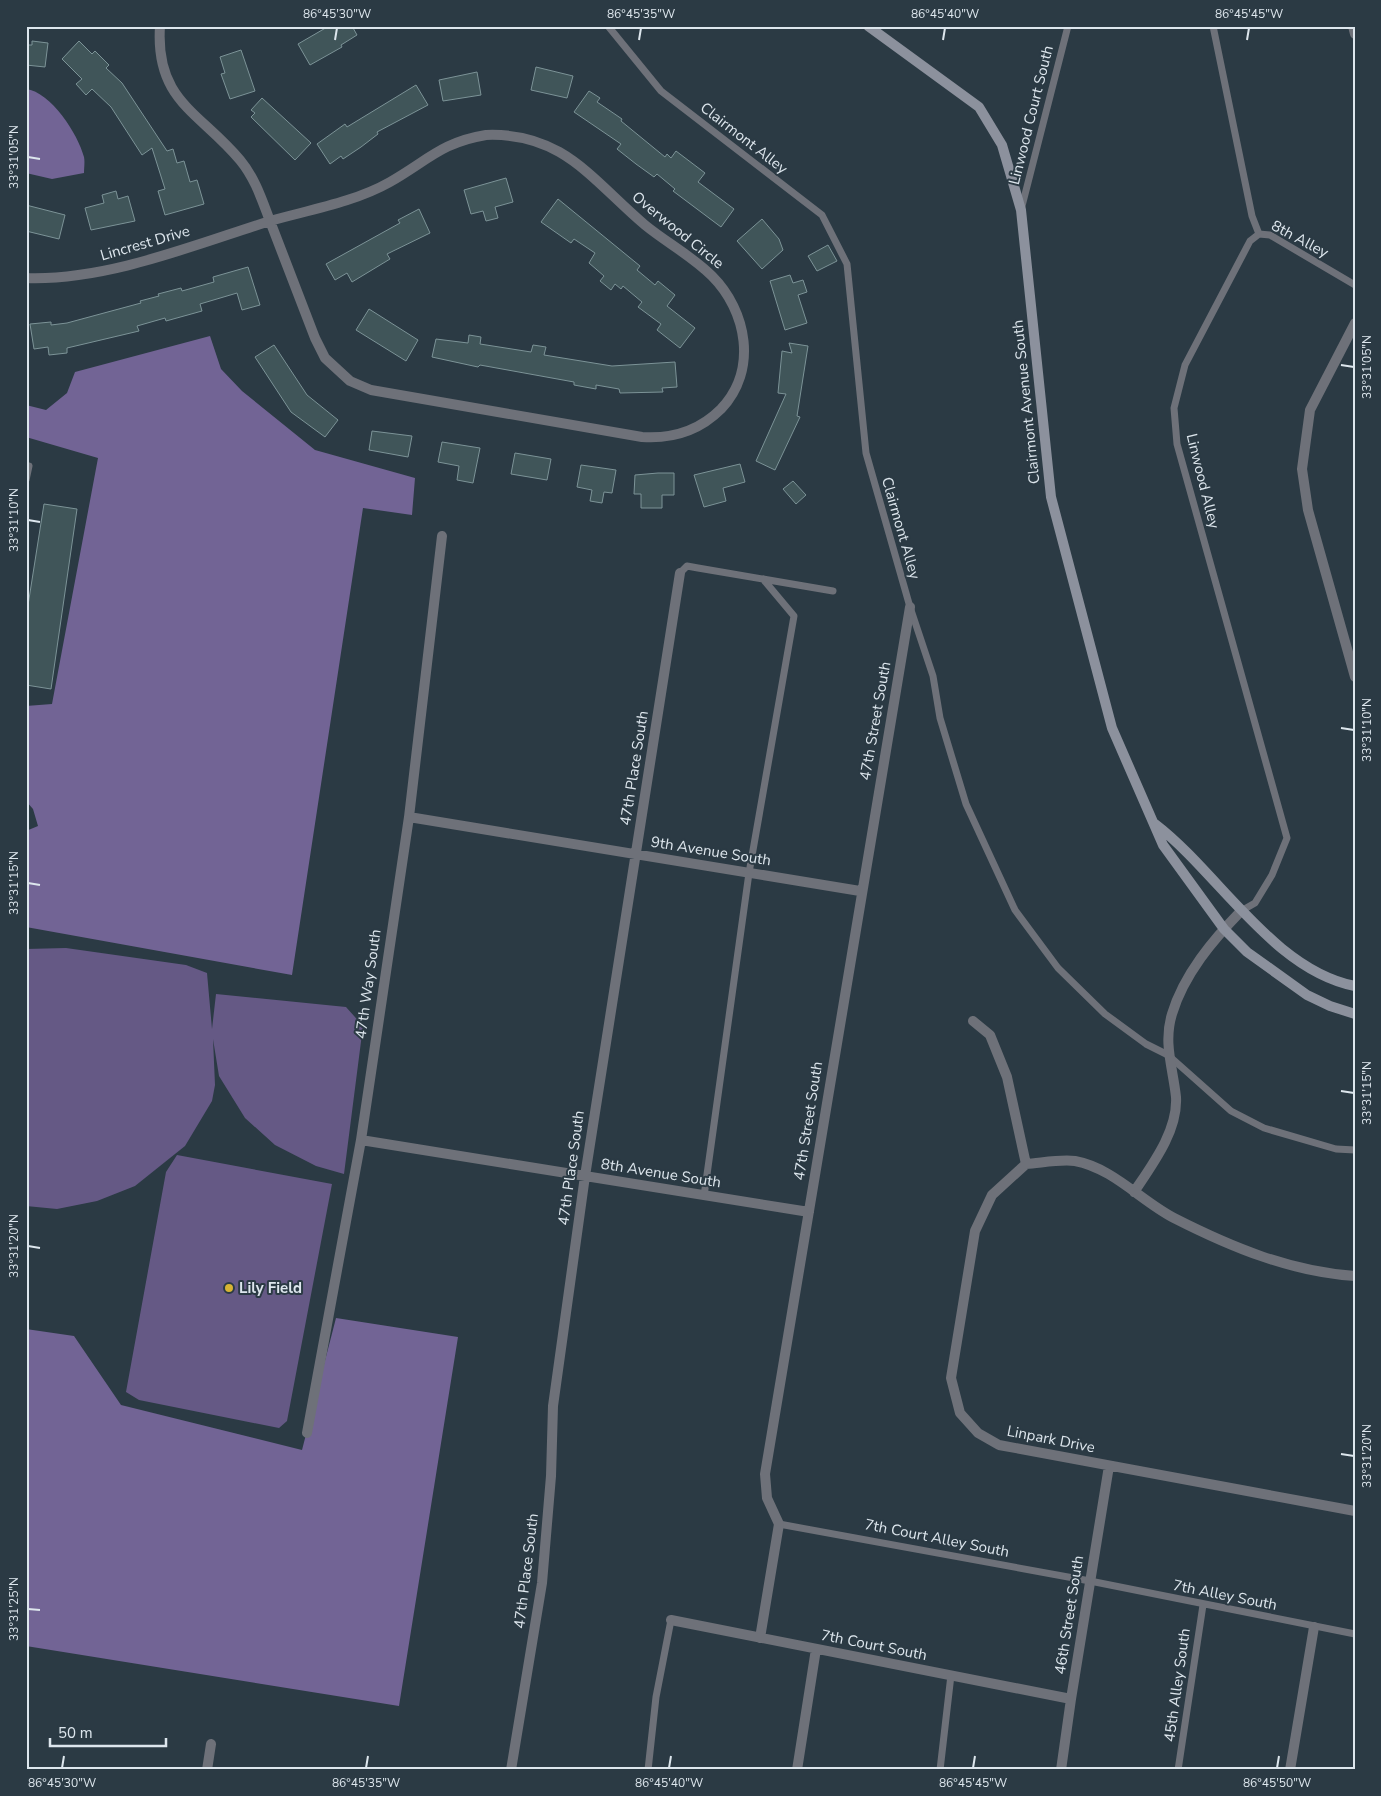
<svg xmlns="http://www.w3.org/2000/svg" width="1381" height="1796" font-family="'Nunito Sans',sans-serif">
<style>
.green{fill:#655985}
.forest{fill:#726495}
.building{fill:#405559;stroke:#7c9397}
.lines{fill:none;stroke-linecap:round;stroke-linejoin:round}
.lane{stroke:#6e7179;stroke-width:7}
.street{stroke:#6e7179;stroke-width:10}
.secondary{stroke:#8c919d;stroke-width:10}
.ticks{fill:none;stroke:#dde6ed;stroke-width:2}
.poi-dot{fill:#d7b434;stroke:#2b3a44;stroke-width:2}
.labels{text-anchor:middle;stroke-width:4;stroke-linejoin:round;paint-order:stroke}
.street-label{font-size:15px;fill:#dde6ed;stroke:#2b3a44}
.poi-label{font-size:15px;font-weight:bold;fill:#dde6ed;stroke:#2b3a44;text-anchor:start}
.neatline{fill:none;stroke:#dde6ed;stroke-width:2}
.ticks-label{font-size:12px;text-anchor:middle;fill:#dde6ed}
</style>
<rect width="100%" height="100%" fill="#2b3a44"/>
<path class="green" d="M 66,948 L 186,965 L 207,973 L 212,1029 L 216,994 L 346,1007 L 363,1026 L 344,1174 L 316,1166 L 275,1145 L 245,1118 L 219,1076 L 213,1039 L 215,1085 L 212,1101 L 185,1146 L 135,1186 L 97,1201 L 57,1209 L 26,1206 L 26,949 Z
M 177,1155 L 332,1184 L 287,1421 L 279,1428 L 139,1400 L 126,1392 L 166,1172 Z"/>
<path class="forest" d="M 26,89 C 51,92 78,134 84,157 C 85,162 84,168 84,173 L 52,179 L 26,173 Z
M 210,336 L 221,369 L 242,391 L 315,450 L 415,478 L 412,515 L 363,508 L 292,975 L 26,927 L 26,831 L 38,826 L 33,809 L 26,801 L 26,706 L 52,704 L 98,458 L 26,437 L 26,405 L 46,410 L 67,393 L 75,372 Z
M 336,1318 L 458,1337 L 399,1706 L 26,1646 L 26,1329 L 74,1336 L 121,1405 L 302,1450 Z"/>
<path class="building" d="M 329,26 L 352,26 L 357,35 L 341,45 L 342,47 L 310,65 L 298,44 Z
M 32,41 L 48,43 L 45,67 L 26,65 L 26,45 L 32,45 Z
M 79,41 L 92,54 L 95,51 L 109,65 L 106,68 L 122,83 L 167,151 L 173,149 L 177,163 L 184,161 L 190,182 L 197,180 L 204,204 L 165,215 L 158,191 L 165,189 L 152,148 L 142,155 L 111,107 L 92,89 L 86,95 L 76,84 L 82,79 L 62,59 Z
M 241,50 L 255,91 L 230,99 L 221,74 L 225,73 L 220,57 Z
M 536,67 L 573,76 L 567,98 L 531,90 Z
M 477,72 L 481,95 L 443,101 L 439,80 Z
M 416,85 L 428,105 L 377,132 L 378,134 L 361,147 L 343,159 L 341,156 L 330,164 L 317,144 L 345,124 L 347,127 Z
M 589,91 L 600,98 L 597,102 L 622,119 L 621,121 L 665,157 L 667,154 L 671,158 L 676,151 L 705,173 L 698,182 L 734,209 L 721,227 L 673,191 L 675,189 L 657,174 L 654,177 L 636,164 L 617,149 L 621,144 L 574,112 Z
M 262,98 L 311,143 L 295,160 L 251,117 L 255,113 L 251,110 Z
M 506,178 L 513,202 L 495,207 L 498,218 L 486,221 L 483,211 L 471,214 L 464,190 Z
M 116,191 L 118,199 L 128,196 L 135,221 L 91,230 L 85,208 L 104,203 L 102,195 Z
M 558,199 L 640,266 L 637,270 L 655,285 L 658,281 L 675,295 L 667,306 L 695,328 L 680,348 L 657,330 L 661,324 L 638,307 L 642,302 L 623,286 L 621,289 L 615,284 L 611,290 L 600,281 L 604,276 L 589,263 L 595,253 L 574,239 L 571,243 L 541,222 Z
M 26,205 L 65,215 L 59,239 L 26,231 Z
M 419,209 L 430,233 L 387,254 L 390,259 L 352,282 L 347,273 L 335,280 L 326,264 L 400,223 L 398,220 Z
M 762,219 L 779,239 L 783,250 L 762,269 L 737,241 Z
M 828,245 L 837,261 L 817,271 L 808,256 Z
M 248,267 L 260,305 L 242,310 L 237,293 L 200,304 L 202,311 L 166,321 L 165,318 L 137,326 L 139,331 L 67,348 L 67,353 L 49,355 L 48,347 L 34,349 L 30,324 L 51,322 L 51,325 L 67,323 L 141,303 L 140,301 L 159,296 L 158,294 L 181,288 L 182,291 L 214,282 L 213,277 Z
M 790,275 L 793,283 L 803,280 L 807,292 L 798,295 L 807,323 L 785,330 L 770,281 Z
M 369,309 L 418,340 L 406,361 L 356,330 Z
M 469,335 L 481,337 L 480,344 L 531,352 L 533,345 L 546,347 L 544,355 L 612,366 L 675,362 L 677,387 L 662,388 L 663,392 L 620,393 L 619,389 L 596,385 L 596,389 L 574,385 L 574,382 L 480,365 L 478,367 L 432,357 L 436,339 L 468,343 Z
M 789,343 L 808,346 L 797,416 L 800,417 L 775,470 L 756,461 L 786,394 L 778,393 L 782,351 L 792,353 Z
M 274,345 L 307,395 L 338,420 L 325,437 L 291,412 L 255,357 Z
M 372,431 L 412,436 L 408,457 L 369,450 Z
M 442,442 L 480,448 L 473,483 L 457,480 L 459,466 L 438,462 Z
M 515,453 L 551,459 L 547,480 L 511,474 Z
M 740,464 L 745,482 L 723,488 L 726,501 L 704,507 L 694,475 Z
M 581,465 L 616,470 L 612,493 L 604,492 L 602,503 L 590,501 L 592,490 L 577,487 Z
M 658,473 L 674,473 L 674,495 L 662,495 L 662,508 L 641,508 L 641,494 L 634,494 L 635,475 Z
M 793,481 L 806,495 L 796,504 L 783,489 Z
M 44,504 L 77,509 L 51,689 L 26,685 L 26,618 Z"/>
<g class="lines">
<path class="lane" d="M 608,26 L 661,91 L 822,215 L 847,264 L 866,453 L 910,607 L 933,676 L 940,718 L 966,804 L 1015,910 L 1058,968 L 1105,1014 L 1146,1044 L 1168,1055 L 1231,1111 L 1264,1128 L 1336,1149 L 1355,1150
M 1213,26 L 1252,216 L 1259,234
M 1021,210 L 1068,26
M 1259,234 L 1270,235 L 1355,285
M 26,480 L 29,466
M 680,573 L 687,566 L 698,568 L 833,591
M 1241,911 L 1255,903 L 1272,875 L 1287,838 L 1177,444 L 1174,408 L 1185,365 L 1250,241 L 1259,234
M 704,1196 L 749,873 L 794,616 L 763,579
M 779,1524 L 1090,1581 L 1355,1634
M 648,1770 L 656,1697 L 671,1620
M 940,1770 L 951,1675
M 1178,1770 L 1203,1605"/>
<path class="street" d="M 1353,26 L 1355,34
M 486,135 C 563,132 592,180 645,225 C 667,243 692,256 712,276 C 747,311 758,370 721,409 C 699,431 672,439 642,437 L 371,390 L 350,381 L 325,358 L 315,338 L 270,221 C 309,210 355,202 390,182 C 427,161 442,142 486,135 Z
M 26,278 C 106,281 194,245 270,221 C 262,200 255,178 240,160 C 200,112 155,101 160,26
M 1355,323 L 1310,410 L 1302,469 L 1308,510 L 1355,677
M 409,817 L 860,891
M 973,1021 L 990,1035 L 1007,1077 L 1026,1164
M 361,1140 L 809,1212
M 1026,1164 L 992,1195 L 975,1231 L 951,1378 L 960,1413 L 978,1433 L 999,1445 L 1355,1511
M 1026,1164 C 1041,1163 1060,1159 1075,1161 C 1113,1168 1141,1201 1174,1218 C 1231,1247 1291,1272 1355,1276
M 1134,1192 C 1152,1165 1178,1131 1176,1097 C 1173,1068 1163,1043 1172,1014 C 1184,974 1213,940 1241,911
M 307,1433 L 361,1140 L 409,817 L 442,536
M 671,1620 L 1071,1699
M 760,1638 L 779,1524 L 767,1498 L 765,1474 L 910,607
M 207,1770 L 211,1744
M 511,1770 L 542,1583 L 551,1476 L 553,1406 L 585,1176 L 680,573
M 797,1770 L 816,1649
M 1061,1770 L 1071,1699 L 1109,1466
M 1290,1770 L 1314,1627"/>
<path class="secondary" d="M 868,26 L 979,107 L 1002,145 L 1021,210 L 1051,497 L 1112,728 L 1163,845 L 1224,929 L 1247,952 L 1307,995 L 1330,1006 L 1355,1014
M 1155,824 C 1218,872 1273,970 1355,986"/>
</g>
<path class="ticks" d="M 335,40 L 337,28M 639,40 L 641,28M 943,40 L 945,28M 1247,40 L 1249,28M 28,157 L 40,159M 1341,365 L 1354,367M 28,520 L 40,522M 1341,728 L 1354,730M 28,883 L 40,885M 1341,1091 L 1354,1093M 28,1246 L 40,1248M 1341,1454 L 1354,1456M 28,1609 L 40,1610M 62,1768 L 64,1756M 366,1768 L 368,1756M 669,1768 L 671,1756M 973,1768 L 975,1756M 1277,1768 L 1279,1756"/>
<circle class="poi-dot" cx="229" cy="1288" r="5"/>
<g class="labels">
<g class="street-label">
<text transform="translate(1031 115) rotate(-76)" y="5">Linwood Court South</text>
<text transform="translate(744 138) rotate(38)" y="5">Clairmont Alley</text>
<text transform="translate(678 230) rotate(39)" y="5">Overwood Circle</text>
<text transform="translate(1300 239) rotate(28)" y="5">8th Alley</text>
<text transform="translate(145 243) rotate(-16)" y="5">Lincrest Drive</text>
<text transform="translate(1026 402) rotate(-96)" y="5">Clairmont Avenue South</text>
<text transform="translate(1203 481) rotate(76)" y="5">Linwood Alley</text>
<text transform="translate(901 528) rotate(74)" y="5">Clairmont Alley</text>
<text transform="translate(875 721) rotate(-80)" y="5">47th Street South</text>
<text transform="translate(634 768) rotate(-81)" y="5">47th Place South</text>
<text transform="translate(711 851) rotate(9)" y="5">9th Avenue South</text>
<text transform="translate(368 984) rotate(-82)" y="5">47th Way South</text>
<text transform="translate(808 1121) rotate(-81)" y="5">47th Street South</text>
<text transform="translate(571 1168) rotate(-82)" y="5">47th Place South</text>
<text transform="translate(661 1173) rotate(9)" y="5">8th Avenue South</text>
<text transform="translate(1051 1439) rotate(11)" y="5">Linpark Drive</text>
<text transform="translate(937 1538) rotate(11)" y="5">7th Court Alley South</text>
<text transform="translate(526 1571) rotate(-83)" y="5">47th Place South</text>
<text transform="translate(1225 1595) rotate(11)" y="5">7th Alley South</text>
<text transform="translate(1069 1615) rotate(-81)" y="5">46th Street South</text>
<text transform="translate(874 1645) rotate(11)" y="5">7th Court South</text>
<text transform="translate(1177 1685) rotate(-82)" y="5">45th Alley South</text>
</g>
<g class="poi-label">
<text x="239" y="1293">Lily Field</text>
</g>
</g>
<rect width="1381" height="1796" fill="none" stroke="#2b3a44" stroke-width="55"/>
<path d="M50 1738v8h116v-8" fill="none" stroke="#dde6ed" stroke-width="2.5"/>
<text x="58" y="1738" font-size="15" fill="#dde6ed" stroke="#2b3a44" stroke-width="4" paint-order="stroke">50 m</text>
<rect x="28" y="28" width="1326" height="1740" class="neatline"/>
<g class="ticks-label">
<text x="337" y="18">86°45'30"W</text>
<text x="641" y="18">86°45'35"W</text>
<text x="945" y="18">86°45'40"W</text>
<text x="1249" y="18">86°45'45"W</text>
<text transform="translate(14 157) rotate(-90)" y="4">33°31'05"N</text>
<text transform="translate(1367 367) rotate(-90)" y="4">33°31'05"N</text>
<text transform="translate(14 520) rotate(-90)" y="4">33°31'10"N</text>
<text transform="translate(1367 730) rotate(-90)" y="4">33°31'10"N</text>
<text transform="translate(14 883) rotate(-90)" y="4">33°31'15"N</text>
<text transform="translate(1367 1093) rotate(-90)" y="4">33°31'15"N</text>
<text transform="translate(14 1246) rotate(-90)" y="4">33°31'20"N</text>
<text transform="translate(1367 1456) rotate(-90)" y="4">33°31'20"N</text>
<text transform="translate(14 1609) rotate(-90)" y="4">33°31'25"N</text>
<text x="62" y="1787">86°45'30"W</text>
<text x="366" y="1787">86°45'35"W</text>
<text x="669" y="1787">86°45'40"W</text>
<text x="973" y="1787">86°45'45"W</text>
<text x="1277" y="1787">86°45'50"W</text>
</g>
</svg>
